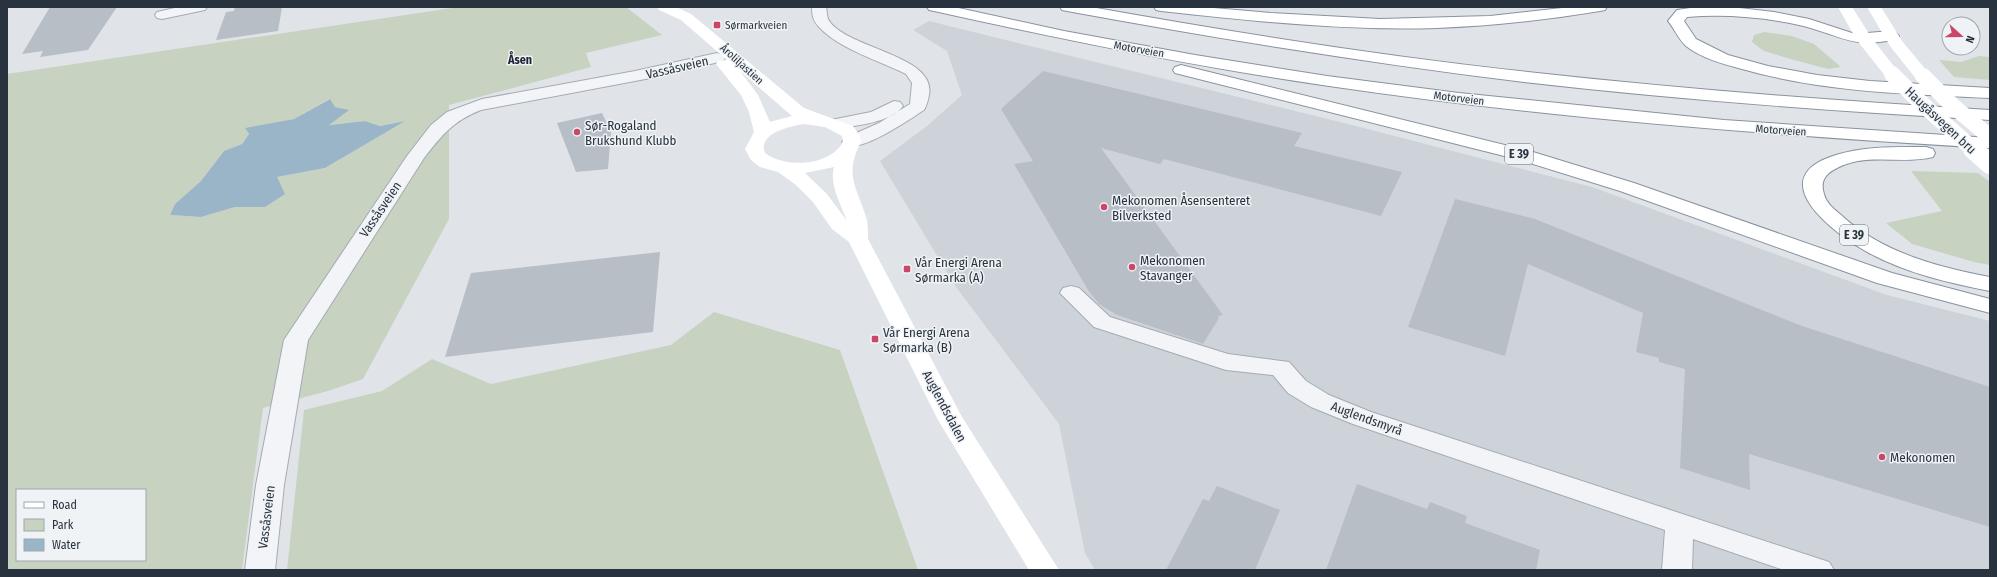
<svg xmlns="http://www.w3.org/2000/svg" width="1997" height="577" font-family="'Fira Sans Condensed',sans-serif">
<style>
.built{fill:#ced3da}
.green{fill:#c7d2c1;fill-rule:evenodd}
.water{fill:#9bb5c8}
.building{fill:#b7bec5}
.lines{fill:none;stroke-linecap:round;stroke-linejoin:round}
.minor-casing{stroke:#a5abb3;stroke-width:2}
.motorway-casing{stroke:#87939f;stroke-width:2}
.minor{fill:#f2f4f7;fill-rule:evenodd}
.secondary{fill:#fff;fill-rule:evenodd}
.motorway{fill:#fff;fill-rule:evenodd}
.secondary-bridge-far1{stroke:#fff;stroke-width:16}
.secondary-bridge{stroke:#fff;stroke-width:20}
.poi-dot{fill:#cb4767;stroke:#eff3f6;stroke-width:1.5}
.labels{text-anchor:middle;stroke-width:3;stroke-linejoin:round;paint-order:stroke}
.far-poi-label{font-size:11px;fill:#29333f;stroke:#eff3f6;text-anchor:start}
.far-street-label{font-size:11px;fill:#29333f;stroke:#eff3f6}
.far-neighbourhood-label{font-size:12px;font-weight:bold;fill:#1b2430;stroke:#eff3f6}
.shield{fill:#eff3f6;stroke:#646d76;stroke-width:1}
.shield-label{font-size:12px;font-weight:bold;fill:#29333f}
.street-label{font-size:13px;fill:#29333f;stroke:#eff3f6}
.poi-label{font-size:13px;fill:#29333f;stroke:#eff3f6;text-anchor:start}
</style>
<rect width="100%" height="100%" fill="#e0e4e9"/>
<path class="built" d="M 929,21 L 1356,126 L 1592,187 L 1887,295 L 1990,321 L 1990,570 L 1095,570 L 1085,553 L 1059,424 L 956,287 L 880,161 L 927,126 L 962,95 L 947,51 L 913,30 Z"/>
<path class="green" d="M 459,7 L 626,7 L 662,35 L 586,53 L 591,67 L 449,105 L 449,219 L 363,379 L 328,391 L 263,408 L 242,570 L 7,570 L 7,74 ZM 329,99 L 335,107 L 348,110 L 328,125 L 365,121 L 380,126 L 404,121 L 325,168 L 277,177 L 265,207 L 235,207 L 201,217 L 170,215 L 175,204 L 201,181 L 224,151 L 242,144 L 249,134 L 246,128 L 294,119 ZM 17,490 L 145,490 L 145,560 L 17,560 Z
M 1764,32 L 1792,36 L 1814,44 L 1841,67 L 1828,69 L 1787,58 L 1764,51 L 1752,42 L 1754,35 Z
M 1979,56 L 1990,57 L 1990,80 L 1954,77 L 1939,60 L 1961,62 Z
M 1911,171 L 1978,173 L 1990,182 L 1990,265 L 1974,262 L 1912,244 L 1886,223 L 1942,211 Z
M 714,312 L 840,350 L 918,570 L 287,570 L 304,410 L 382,391 L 432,359 L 491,384 L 671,345 Z"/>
<path class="water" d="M 330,99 L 335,107 L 349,110 L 329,125 L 365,121 L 380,126 L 405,121 L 325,168 L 277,177 L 285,194 L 265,207 L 235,207 L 201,217 L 170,215 L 175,204 L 201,181 L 224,151 L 242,144 L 249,134 L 245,128 L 294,119 Z"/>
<path class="building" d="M 50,7 L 117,7 L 88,50 L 40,57 L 43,51 L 22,54 Z
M 235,7 L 282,7 L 278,31 L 216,40 L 226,12 L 234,11 Z
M 1043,71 L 1302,133 L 1294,146 L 1402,172 L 1381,216 L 1164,159 L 1160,164 L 1101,148 L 1223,315 L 1218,316 L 1219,318 L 1203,344 L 1117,315 L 1099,304 L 1088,290 L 1014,164 L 1033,161 L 1001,109 Z
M 602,113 L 611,133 L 608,169 L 576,172 L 557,123 Z
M 1455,199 L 1535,219 L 1802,326 L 1990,387 L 1990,527 L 1749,454 L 1750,490 L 1680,468 L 1685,369 L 1659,362 L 1659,358 L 1636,352 L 1643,313 L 1528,264 L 1505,356 L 1408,327 Z
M 660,252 L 653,332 L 445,357 L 471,273 Z
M 1357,484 L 1427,509 L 1430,502 L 1467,516 L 1465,523 L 1540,550 L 1536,570 L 1326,570 Z
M 1217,486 L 1280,510 L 1255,570 L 1166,570 L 1203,499 L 1209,501 Z"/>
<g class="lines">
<g class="minor-casing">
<path id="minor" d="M 179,7 L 207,7 L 205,10 L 162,19 L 157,18 L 155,15 L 157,12 Z
M 812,7 L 826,7 C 827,11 827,16 828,19 C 844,49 937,54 929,95 C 928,100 927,105 924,110 C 907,121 864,151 845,146 L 842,142 L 845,138 L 879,123 L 910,104 L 912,83 L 906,74 C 880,61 839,49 819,27 C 813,21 812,15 812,7 Z
M 717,53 L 723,55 L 725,58 L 723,61 L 656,77 L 481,110 C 453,121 442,135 424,158 L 308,340 L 284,485 L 275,570 L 245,570 L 256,485 L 284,340 L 407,156 L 431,125 L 447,112 L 482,99 L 635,71 Z
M 894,101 L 900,102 L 903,106 C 891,123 856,125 837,129 L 831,128 L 828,124 L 831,120 L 871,112 Z
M 1071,286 L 1079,288 L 1110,317 L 1228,354 L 1289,362 L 1306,381 L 1329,395 L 1371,412 L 1829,562 L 1834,570 L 1784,570 L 1693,539 L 1692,570 L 1662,570 L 1665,530 L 1353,424 L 1311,407 L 1288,393 L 1273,375 L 1226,370 L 1094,327 L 1060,293 L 1063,288 Z"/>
</g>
<g class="motorway-casing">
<path id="motorway" d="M 927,7 L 954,7 L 1064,31 L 1195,55 L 1327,76 L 1459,93 L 1724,120 L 1990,138 L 1990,148 C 1769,135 1548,118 1329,86 C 1196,67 1065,40 934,11 L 929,10 Z
M 1060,7 L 1091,7 C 1236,33 1381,56 1528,72 C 1681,89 1836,101 1990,110 L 1990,120 C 1834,111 1679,100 1524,82 C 1371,63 1219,39 1067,11 L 1062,10 Z
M 1154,7 L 1202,7 L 1271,13 L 1380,19 L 1490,16 L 1571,7 L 1607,7 L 1605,10 L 1600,11 C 1546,20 1492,26 1437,28 C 1345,31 1252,21 1161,11 L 1156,10 Z
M 1697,7 L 1731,7 L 1774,12 L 1809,19 L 1855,34 L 1891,31 L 1896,33 L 1899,36 L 1896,39 C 1852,50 1839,34 1799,25 C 1762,17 1724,14 1687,17 L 1684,21 L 1696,39 L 1728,55 L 1768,66 L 1817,75 L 1870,81 L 1990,88 L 1990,98 C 1907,94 1822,92 1742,69 C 1723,64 1701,58 1686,46 C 1679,40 1674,28 1668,21 L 1677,10 Z
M 1181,65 L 1533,152 L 1634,183 L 1892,273 L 1990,299 L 1990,313 L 1877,283 L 1620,191 L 1520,160 L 1175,73 L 1173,70 L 1175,67 Z
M 1926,147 L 1933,149 L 1935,153 L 1933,157 C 1901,165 1867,152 1837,168 C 1825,174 1820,181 1824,194 C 1826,203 1834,209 1841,215 C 1881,252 1937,267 1990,277 L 1990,291 C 1949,283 1906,273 1869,253 C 1834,234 1760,178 1836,155 C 1865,146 1895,147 1926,147 Z"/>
</g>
<use href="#minor" class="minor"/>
<path class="secondary" d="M 657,7 L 676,7 L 691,14 L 804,108 L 853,126 L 860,136 L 861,142 C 843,176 858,189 867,220 C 868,226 868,233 868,239 L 962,417 L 1059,570 L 1029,570 L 938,420 L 849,242 L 832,229 L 813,202 L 796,185 L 778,172 L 760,167 L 751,160 L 745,149 L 754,132 L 749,112 L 741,95 L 716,64 L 718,61 L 727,60 L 681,20 L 659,10 ZM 740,71 L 792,116 L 770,122 L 758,95 ZM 804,124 L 825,127 L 842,136 L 843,142 C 829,167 785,168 765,153 C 757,133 791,126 804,124 ZM 834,167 C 829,184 841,205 847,221 L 827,194 L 805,173 Z
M 1838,7 L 1852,7 L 1871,37 L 1900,74 L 1898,77 L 1892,79 L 1886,77 L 1856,39 Z
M 1867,7 L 1881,7 L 1902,41 L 1931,76 L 1929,80 L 1923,81 L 1917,80 L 1890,46 Z"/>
<use href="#motorway" class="motorway"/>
<path class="secondary-bridge-far1" d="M 1892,74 L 1920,102 L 1974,150
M 1923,76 L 1952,105 L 1990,137"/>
<path class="secondary-bridge" d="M 1973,149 L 1990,164"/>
</g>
<g class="poi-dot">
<rect x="713" y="21" width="8" height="8" rx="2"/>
<circle cx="577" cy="132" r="4"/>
<circle cx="1104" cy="207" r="4"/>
<circle cx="1132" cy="267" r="4"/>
<rect x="903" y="265" width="8" height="8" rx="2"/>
<rect x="871" y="335" width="8" height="8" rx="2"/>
<circle cx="1882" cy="457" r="4"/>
</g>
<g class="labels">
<g class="far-poi-label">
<text x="725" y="29">Sørmarkveien</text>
</g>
<g class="far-street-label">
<text transform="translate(1139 49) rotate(10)" y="4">Motorveien</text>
<text transform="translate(742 64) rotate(42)" y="4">Åroliljastien</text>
<text transform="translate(1459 98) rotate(7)" y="4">Motorveien</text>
<text transform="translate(1781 130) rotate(4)" y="4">Motorveien</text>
</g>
<g class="far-neighbourhood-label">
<text x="520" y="64">Åsen</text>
</g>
<g class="shield">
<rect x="1505" y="144" width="28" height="20" rx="3"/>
<rect x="1840" y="225" width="28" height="20" rx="3"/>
</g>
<g class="shield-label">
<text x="1519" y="158">E 39</text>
<text x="1854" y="239">E 39</text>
</g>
<g class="street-label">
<text transform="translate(677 67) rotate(-13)" y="5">Vassåsveien</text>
<text transform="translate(1941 120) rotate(43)" y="5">Haugåsvegen bru</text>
<text transform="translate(380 209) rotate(-56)" y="5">Vassåsveien</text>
<text transform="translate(945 406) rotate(62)" y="5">Auglendsdalen</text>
<text transform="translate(1367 418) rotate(20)" y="5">Auglendsmyrå</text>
<text transform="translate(266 517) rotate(-83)" y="5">Vassåsveien</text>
</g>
<g class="poi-label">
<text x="585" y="130">Sør-Rogaland<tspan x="585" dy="15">Brukshund Klubb</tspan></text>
<text x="1112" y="205">Mekonomen Åsensenteret<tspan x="1112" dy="15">Bilverksted</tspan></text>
<text x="1140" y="265">Mekonomen<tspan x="1140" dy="15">Stavanger</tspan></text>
<text x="915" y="267">Vår Energi Arena<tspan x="915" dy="15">Sørmarka (A)</tspan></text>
<text x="883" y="337">Vår Energi Arena<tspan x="883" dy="15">Sørmarka (B)</tspan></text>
<text x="1890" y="462">Mekonomen</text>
</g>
</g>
<rect width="1997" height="577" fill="none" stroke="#29333f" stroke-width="16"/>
<rect x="16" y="489" width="130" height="72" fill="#eff3f6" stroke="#a0a6ad"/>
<rect x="24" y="502" width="20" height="6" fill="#ffffff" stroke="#a0a6ad"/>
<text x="52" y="509" font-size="12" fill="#29333f">Road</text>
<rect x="24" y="519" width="20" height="12" fill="#c7d2c1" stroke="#a0a6ad"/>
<text x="52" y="529" font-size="12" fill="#29333f">Park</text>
<rect x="24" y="539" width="20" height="12" fill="#9bb5c8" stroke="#a0a6ad"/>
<text x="52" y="549" font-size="12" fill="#29333f">Water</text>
<g transform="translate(1961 36) rotate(111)"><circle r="19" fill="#eff3f6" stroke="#a0a6ad"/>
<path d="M0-3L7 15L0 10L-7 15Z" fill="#cb4767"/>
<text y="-6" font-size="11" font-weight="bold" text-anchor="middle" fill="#29333f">N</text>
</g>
</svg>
